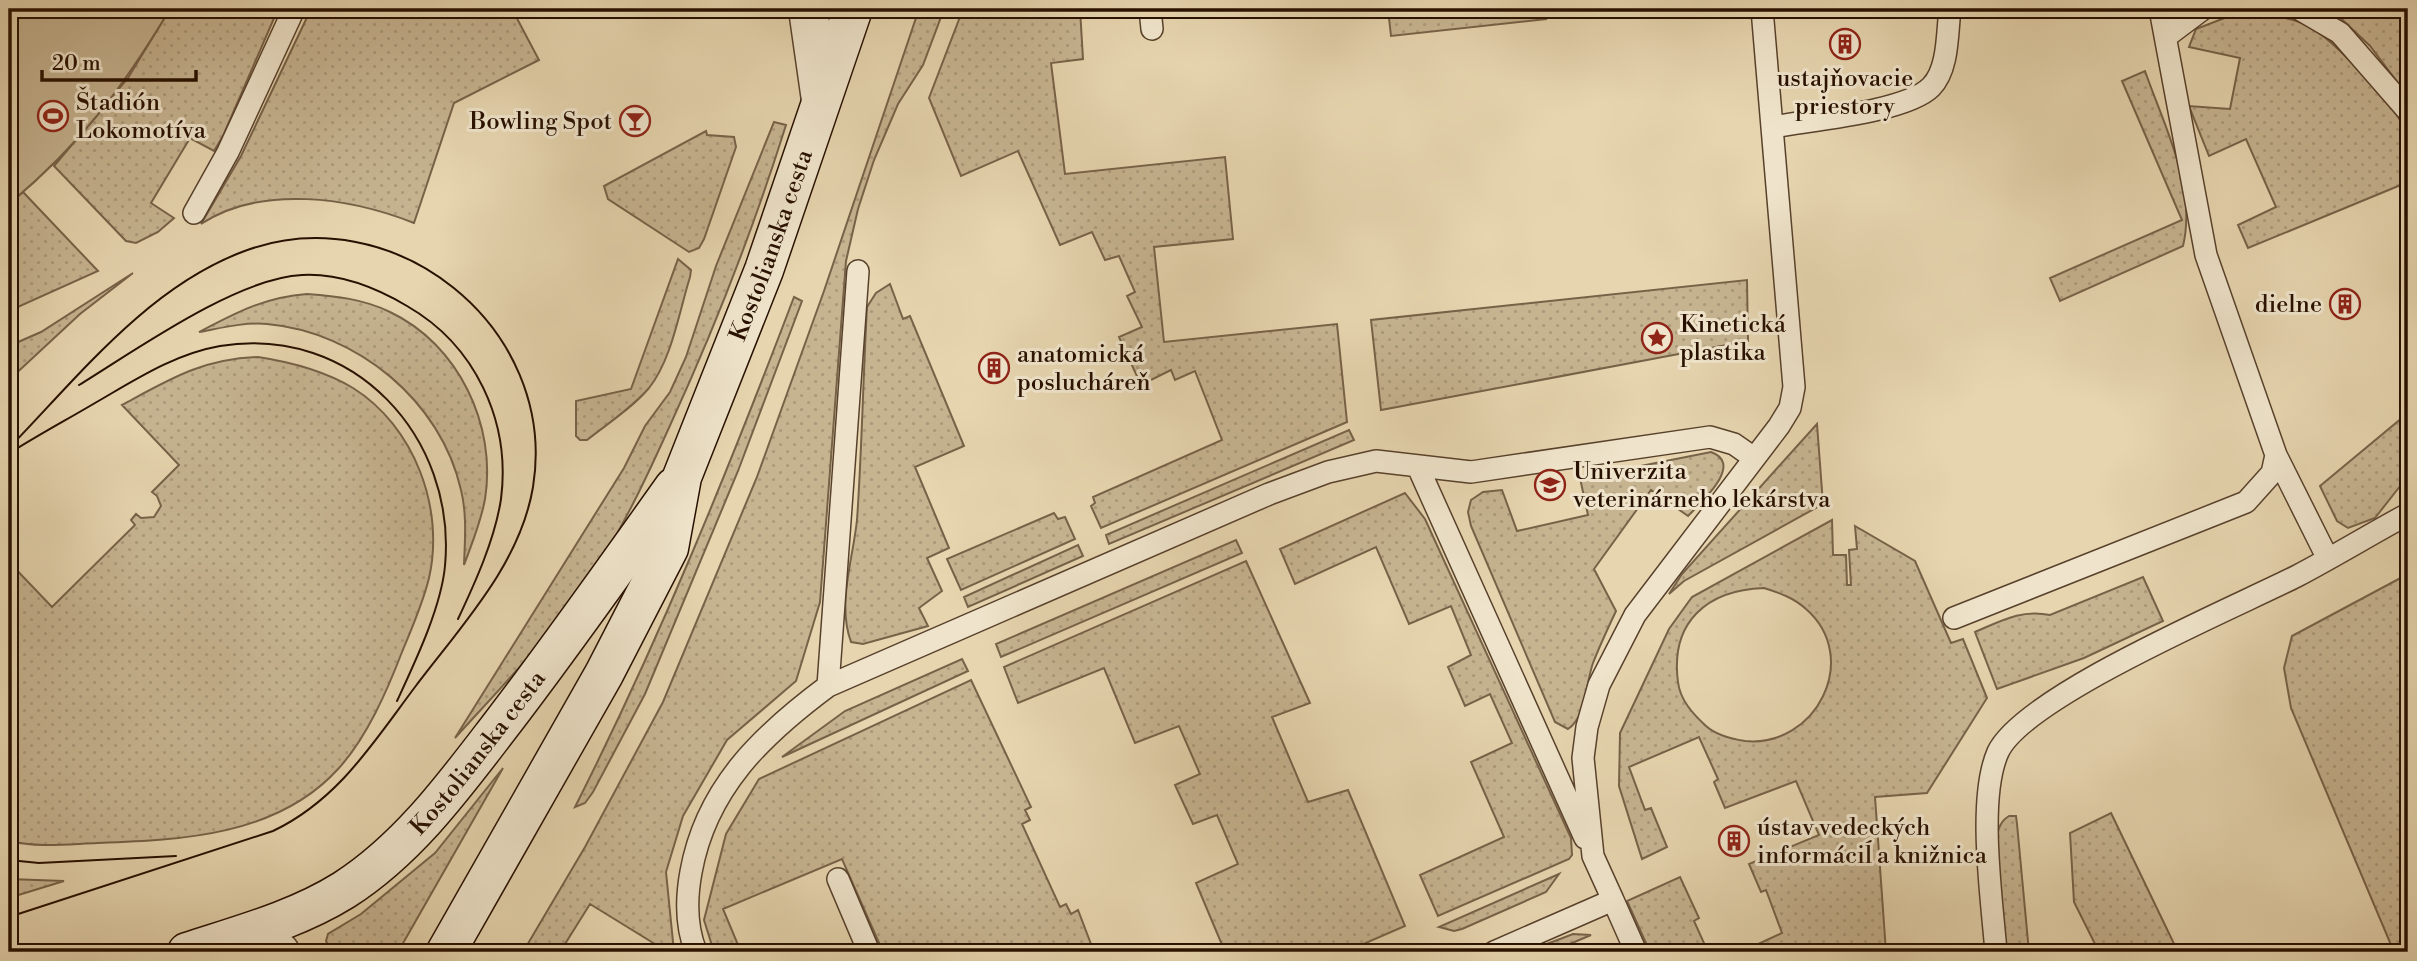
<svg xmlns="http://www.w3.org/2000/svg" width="2417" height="961" font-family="'Libre Bodoni',serif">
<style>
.grass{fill:url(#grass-dots);stroke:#776248;stroke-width:2;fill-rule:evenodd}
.pitch{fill:#c6b491;stroke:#776248;stroke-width:2}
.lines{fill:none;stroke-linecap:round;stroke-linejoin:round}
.lane-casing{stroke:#58412c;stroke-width:24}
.street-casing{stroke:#58412c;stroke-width:41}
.secondary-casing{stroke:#281000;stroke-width:41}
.lane{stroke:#efe4cb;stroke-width:21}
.street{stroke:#efe4cb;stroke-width:38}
.secondary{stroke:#efe4cb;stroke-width:38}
.tram{stroke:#281000;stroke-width:2}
.labels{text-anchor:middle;stroke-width:6;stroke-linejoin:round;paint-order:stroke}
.poi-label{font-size:24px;fill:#281000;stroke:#efe4cb;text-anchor:start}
.street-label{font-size:24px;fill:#281000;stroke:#efe4cb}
</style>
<defs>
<pattern id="grass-dots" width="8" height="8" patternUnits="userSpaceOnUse" patternTransform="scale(1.75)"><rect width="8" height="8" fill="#c6b491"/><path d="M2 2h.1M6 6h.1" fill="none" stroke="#aa9a7b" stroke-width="1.8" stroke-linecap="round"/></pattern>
</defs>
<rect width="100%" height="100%" fill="#e6d5af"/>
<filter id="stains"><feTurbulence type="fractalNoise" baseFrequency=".00286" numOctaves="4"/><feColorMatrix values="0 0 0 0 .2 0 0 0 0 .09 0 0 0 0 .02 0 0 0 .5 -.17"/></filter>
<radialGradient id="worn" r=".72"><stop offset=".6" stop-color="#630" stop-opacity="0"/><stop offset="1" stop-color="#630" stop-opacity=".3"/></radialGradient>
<path class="grass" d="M 170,9 L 278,9 L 223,136 L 214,151 L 190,138 L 151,203 L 174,218 L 158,232 L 136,243 L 126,241 L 54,166 L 128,78 Z
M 311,9 L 512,9 L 539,60 L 454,103 L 414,223 C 351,198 262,184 201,224 L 241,156 Z
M 919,9 L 944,9 L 923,65 L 898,104 L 874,160 L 858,209 L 846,261 L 820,602 L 796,681 L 727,740 L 683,816 L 666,872 L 674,952 L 668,952 L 590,904 L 560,952 L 523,952 L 585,847 L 663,702 L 757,477 L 824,291 Z
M 963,9 L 1080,9 L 1083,59 L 1051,63 L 1065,174 L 1225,157 L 1233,239 L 1154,247 L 1164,342 L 1337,324 L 1347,422 L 1101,528 L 1091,506 L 1095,503 L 1093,497 L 1222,440 L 1195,371 L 1175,380 L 1171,370 L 1141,385 L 1119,337 L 1142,327 L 1127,296 L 1135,292 L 1119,256 L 1105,260 L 1092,232 L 1060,245 L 1018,151 L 961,176 L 929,98 Z
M 1388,9 L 1545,9 L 1546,19 L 1391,36 Z
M 2331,9 L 2408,9 L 2408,96 L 2370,46 Z
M 2240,12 C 2263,15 2287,15 2308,26 C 2333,38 2397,108 2407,133 C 2412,146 2408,168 2408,182 L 2248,248 L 2238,225 L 2276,207 L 2246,139 L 2209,156 L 2189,106 L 2230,109 L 2240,58 L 2189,47 L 2196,29 Z
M 2145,71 C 2164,126 2197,187 2183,246 L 2060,301 L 2050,278 L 2182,220 L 2122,81 Z
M 774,122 L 786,125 C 754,227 716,325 672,421 C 650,470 626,522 597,567 C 557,630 505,683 455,738 L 624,468 L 645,426 L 670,392 L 686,357 L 716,266 Z
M 706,131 L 707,135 L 734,137 L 736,147 L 704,239 L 699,248 L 689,252 L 608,199 L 604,186 Z
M 23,192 L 98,271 L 9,311 L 9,204 Z
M 678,259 L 691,270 L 690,277 C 679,312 672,359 649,388 C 632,408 607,424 587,440 L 580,440 L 576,436 L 576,401 L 631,389 Z
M 133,273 L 80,314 L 9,380 L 9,346 L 41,332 Z
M 1747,280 L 1748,341 L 1381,410 L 1371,320 Z
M 890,284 L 903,319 L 910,316 L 964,446 L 915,467 L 949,548 L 927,558 L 942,591 L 919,608 L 928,626 L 863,644 L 851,642 C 837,604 853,559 857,520 C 862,449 863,378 867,307 L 876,293 Z
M 307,294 C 335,296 364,299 390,312 C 458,344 497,425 485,499 C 481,522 472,543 464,565 C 465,540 467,514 461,490 C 441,401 357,332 267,324 C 244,322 221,328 199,332 C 235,313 265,297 307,294 Z
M 794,297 L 802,301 L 738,471 L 645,694 L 593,792 L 585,803 L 575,807 C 659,641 728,471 794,297 Z
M 258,357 C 291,362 323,370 353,388 C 414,426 445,508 429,578 C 423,603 412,628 402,652 C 387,691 367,737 339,768 C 278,836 182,840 98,843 C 69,844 38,848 9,841 L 9,562 L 52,607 L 135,525 L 131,520 L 136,514 L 141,518 L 154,517 L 161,506 L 157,496 L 152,492 L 179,465 L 122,405 C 170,379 202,359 258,357 Z
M 2408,413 L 2408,476 L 2375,518 L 2348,528 L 2337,521 L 2320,486 Z
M 1817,424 L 1823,504 L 1684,581 L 1669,594 L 1682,574 Z
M 1349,430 L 1354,440 L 1109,544 L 1106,535 Z
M 1711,452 C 1745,464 1700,503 1688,516 L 1651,490 L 1594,569 L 1616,611 C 1608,628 1600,645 1593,663 C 1586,682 1586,718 1568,729 L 1555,722 L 1471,526 L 1468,512 L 1471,500 L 1483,492 L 1502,490 L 1517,531 L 1588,515 L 1580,478 Z
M 1405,493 L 1425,519 L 1571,838 L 1572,855 L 1569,859 L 1438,916 L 1420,875 L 1504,837 L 1471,762 L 1512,743 L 1490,694 L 1465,706 L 1448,667 L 1471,655 L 1451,606 L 1409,624 L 1376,547 L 1295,584 L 1280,549 Z
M 1054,513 L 1058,519 L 1065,517 L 1075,539 L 961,590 L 947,559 Z
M 1832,520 L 1833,555 L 1846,555 L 1847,585 L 1851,585 L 1849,550 L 1857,549 L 1855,526 L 1915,561 L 1951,643 L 1963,639 L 1987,698 L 1927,793 L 1875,797 L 1886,952 L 1741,952 L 1782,933 L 1766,890 L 1761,892 L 1749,864 L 1819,835 L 1796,781 L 1725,808 L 1714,782 L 1718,779 L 1699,737 L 1629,767 L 1645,810 L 1651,808 L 1667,847 L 1642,859 L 1619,786 L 1620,733 L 1669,629 L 1692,597 ZM 1764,588 C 1780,593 1794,598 1806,609 C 1862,658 1816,748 1745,741 C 1732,739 1716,735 1706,726 C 1693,714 1680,700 1678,682 C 1670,622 1707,590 1764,588 Z
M 1236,540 L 1242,553 L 1001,657 L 996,644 Z
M 1078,545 L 1083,556 L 968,607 L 964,597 Z
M 1246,561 L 1310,703 L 1272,717 L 1308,802 L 1348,790 L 1405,926 L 1345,952 L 1225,952 L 1196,883 L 1238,864 L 1217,815 L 1193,824 L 1175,785 L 1200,774 L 1179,726 L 1135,743 L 1104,668 L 1018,703 L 1004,667 Z
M 2408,574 L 2408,952 L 2394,952 L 2291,708 L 2284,668 L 2292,636 Z
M 2143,577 L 2163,621 L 2084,658 L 1997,689 L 1975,632 C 2001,621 2021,609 2050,615 Z
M 962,659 L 968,671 L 782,757 L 845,711 Z
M 971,680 L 1031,807 L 1025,810 L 1030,820 L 1022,824 L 1060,907 L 1066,904 L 1071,914 L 1078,910 L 1094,952 L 883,952 L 842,859 L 723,909 L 741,952 L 714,952 L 704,920 L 726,834 L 759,779 Z
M 503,768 L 398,952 L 331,952 L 326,941 L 328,934 L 361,914 L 435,853 Z
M 2111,813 L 2178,952 L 2099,952 L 2074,902 L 2070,833 Z
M 2009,816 L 2016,816 L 2017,824 L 2029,952 L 2006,952 L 1996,849 C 1997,836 1997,823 2009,816 Z
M 1559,874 L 1546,892 L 1462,929 L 1454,931 L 1439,927 Z
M 1680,877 L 1699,918 L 1694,921 L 1708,952 L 1650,952 L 1627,901 Z
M 9,879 L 64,881 L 9,898 Z
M 1573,934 L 1591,935 L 1551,952 L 1526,952 Z"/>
<path class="pitch" d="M 9,9 L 170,9 C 122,89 81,144 9,204 Z"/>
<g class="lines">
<g class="lane-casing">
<path id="lane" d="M 1150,9 L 1152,29
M 2299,9 L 2340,33 L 2408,111
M 2167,36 L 2203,9
M 1773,127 C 1810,120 1906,112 1931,87 C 1949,69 1947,32 1950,9
M 194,213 L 228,152 L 294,9
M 2276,455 L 2328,559
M 1418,467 L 1585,838
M 1954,618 L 2246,502 L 2272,473 L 2276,455 L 2206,255 L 2160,9
M 828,686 L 1269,494 L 1328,472 L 1376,461 L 1471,472 L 1710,437 L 1734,444 L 1754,458
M 838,879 L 869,952
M 1613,900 L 1636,952
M 696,952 C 686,927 686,899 691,872 C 706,788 762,735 828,686 L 858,271
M 1494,952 L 1613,900 L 1593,856 L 1583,758 L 1587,727 L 1599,685 L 1635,615 L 1779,426 L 1790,408 L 1794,387 L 1762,9
M 1996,952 C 1992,900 1977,799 1998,752 C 2024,696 2236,607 2297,576 C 2335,556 2371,534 2408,514"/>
</g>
<g class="street-casing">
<path id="street" d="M 808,9 L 821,100
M 214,946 L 253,943 L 280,952"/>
</g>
<g class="secondary-casing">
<g id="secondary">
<path id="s1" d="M 187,952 C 239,935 296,920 344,890 C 408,849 454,786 500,726 C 560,648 617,567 674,487"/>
<path id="s2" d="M 446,952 L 604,674 L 669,548 L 682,477 L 764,270 L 853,9"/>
</g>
</g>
<use href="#lane" class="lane"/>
<use href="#street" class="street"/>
<use href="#secondary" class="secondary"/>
<path class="tram" d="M 79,385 C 136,350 237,278 302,275 C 340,273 375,287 407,306 C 475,345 511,421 501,499 C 495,539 475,583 458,619
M 9,448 C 78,377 147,288 242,252 C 392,194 559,327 533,487 C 520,565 460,627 415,687 C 373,743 338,800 273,831 L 9,917
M 13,451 C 40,434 68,419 95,403 C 135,380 174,354 220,346 C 353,324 457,437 445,566 C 441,608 415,662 397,701
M 9,860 L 39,863 L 176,856"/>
</g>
<defs>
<g id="building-ring" transform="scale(1.575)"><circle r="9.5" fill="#efe4cb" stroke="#8f2418" stroke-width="1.5"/><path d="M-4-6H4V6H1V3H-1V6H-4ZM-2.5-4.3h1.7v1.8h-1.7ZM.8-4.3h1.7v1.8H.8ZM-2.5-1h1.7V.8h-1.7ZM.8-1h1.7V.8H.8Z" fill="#8f2418"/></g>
<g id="stadium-ring" transform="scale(1.575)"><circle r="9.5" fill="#efe4cb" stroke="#8f2418" stroke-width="1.5"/><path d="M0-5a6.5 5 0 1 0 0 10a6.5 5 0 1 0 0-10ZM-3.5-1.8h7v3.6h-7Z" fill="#8f2418"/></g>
<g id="bar-ring" transform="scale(1.575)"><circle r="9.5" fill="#efe4cb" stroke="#8f2418" stroke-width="1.5"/><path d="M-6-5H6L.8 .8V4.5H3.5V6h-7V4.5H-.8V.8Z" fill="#8f2418"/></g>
<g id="sight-ring" transform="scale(1.575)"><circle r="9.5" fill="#efe4cb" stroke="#8f2418" stroke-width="1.5"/><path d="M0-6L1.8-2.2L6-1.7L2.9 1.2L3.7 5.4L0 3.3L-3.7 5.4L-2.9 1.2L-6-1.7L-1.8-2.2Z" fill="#8f2418"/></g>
<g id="university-ring" transform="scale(1.575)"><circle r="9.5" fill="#efe4cb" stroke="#8f2418" stroke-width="1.5"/><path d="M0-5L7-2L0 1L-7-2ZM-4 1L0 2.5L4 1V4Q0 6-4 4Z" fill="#8f2418"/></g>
</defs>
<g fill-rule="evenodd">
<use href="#building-ring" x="1845" y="44"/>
<use href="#stadium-ring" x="53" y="116"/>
<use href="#bar-ring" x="635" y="121"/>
<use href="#building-ring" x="2345" y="304"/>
<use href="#sight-ring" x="1657" y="338"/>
<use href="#building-ring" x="994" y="368"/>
<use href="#university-ring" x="1550" y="485"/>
<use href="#building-ring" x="1734" y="841"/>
</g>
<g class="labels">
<g class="poi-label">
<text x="1845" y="86" text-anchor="middle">ustajňovacie<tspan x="1845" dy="28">priestory</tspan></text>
<text x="76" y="110">Štadión<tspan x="76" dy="28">Lokomotíva</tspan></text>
<text x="612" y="129" text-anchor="end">Bowling Spot</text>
<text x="2322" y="312" text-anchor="end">dielne</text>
<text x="1680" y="332">Kinetická<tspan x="1680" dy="28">plastika</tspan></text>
<text x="1017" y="362">anatomická<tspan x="1017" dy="28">poslucháreň</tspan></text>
<text x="1573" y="479">Univerzita<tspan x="1573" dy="28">veterinárneho lekárstva</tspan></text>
<text x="1757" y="835">ústav vedeckých<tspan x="1757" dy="28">informáciĺ a knižnica</tspan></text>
</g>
<g class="street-label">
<text dy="8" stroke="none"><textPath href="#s2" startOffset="782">Kostolianska cesta</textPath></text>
<text dy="8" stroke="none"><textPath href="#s1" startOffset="362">Kostolianska cesta</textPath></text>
</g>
</g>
<rect width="2417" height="961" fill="none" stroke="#e6d5af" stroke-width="35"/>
<rect x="10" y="10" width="2396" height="940" fill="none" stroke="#281000" stroke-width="3.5"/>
<rect x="18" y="18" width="2382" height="926" fill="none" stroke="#281000" stroke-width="2"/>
<path d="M42 70v10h154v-10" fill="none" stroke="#281000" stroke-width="3.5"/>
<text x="52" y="70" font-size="21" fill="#281000" stroke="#efe4cb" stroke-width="5" paint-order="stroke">20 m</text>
<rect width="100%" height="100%" filter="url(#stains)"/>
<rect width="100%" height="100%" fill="url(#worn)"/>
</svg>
